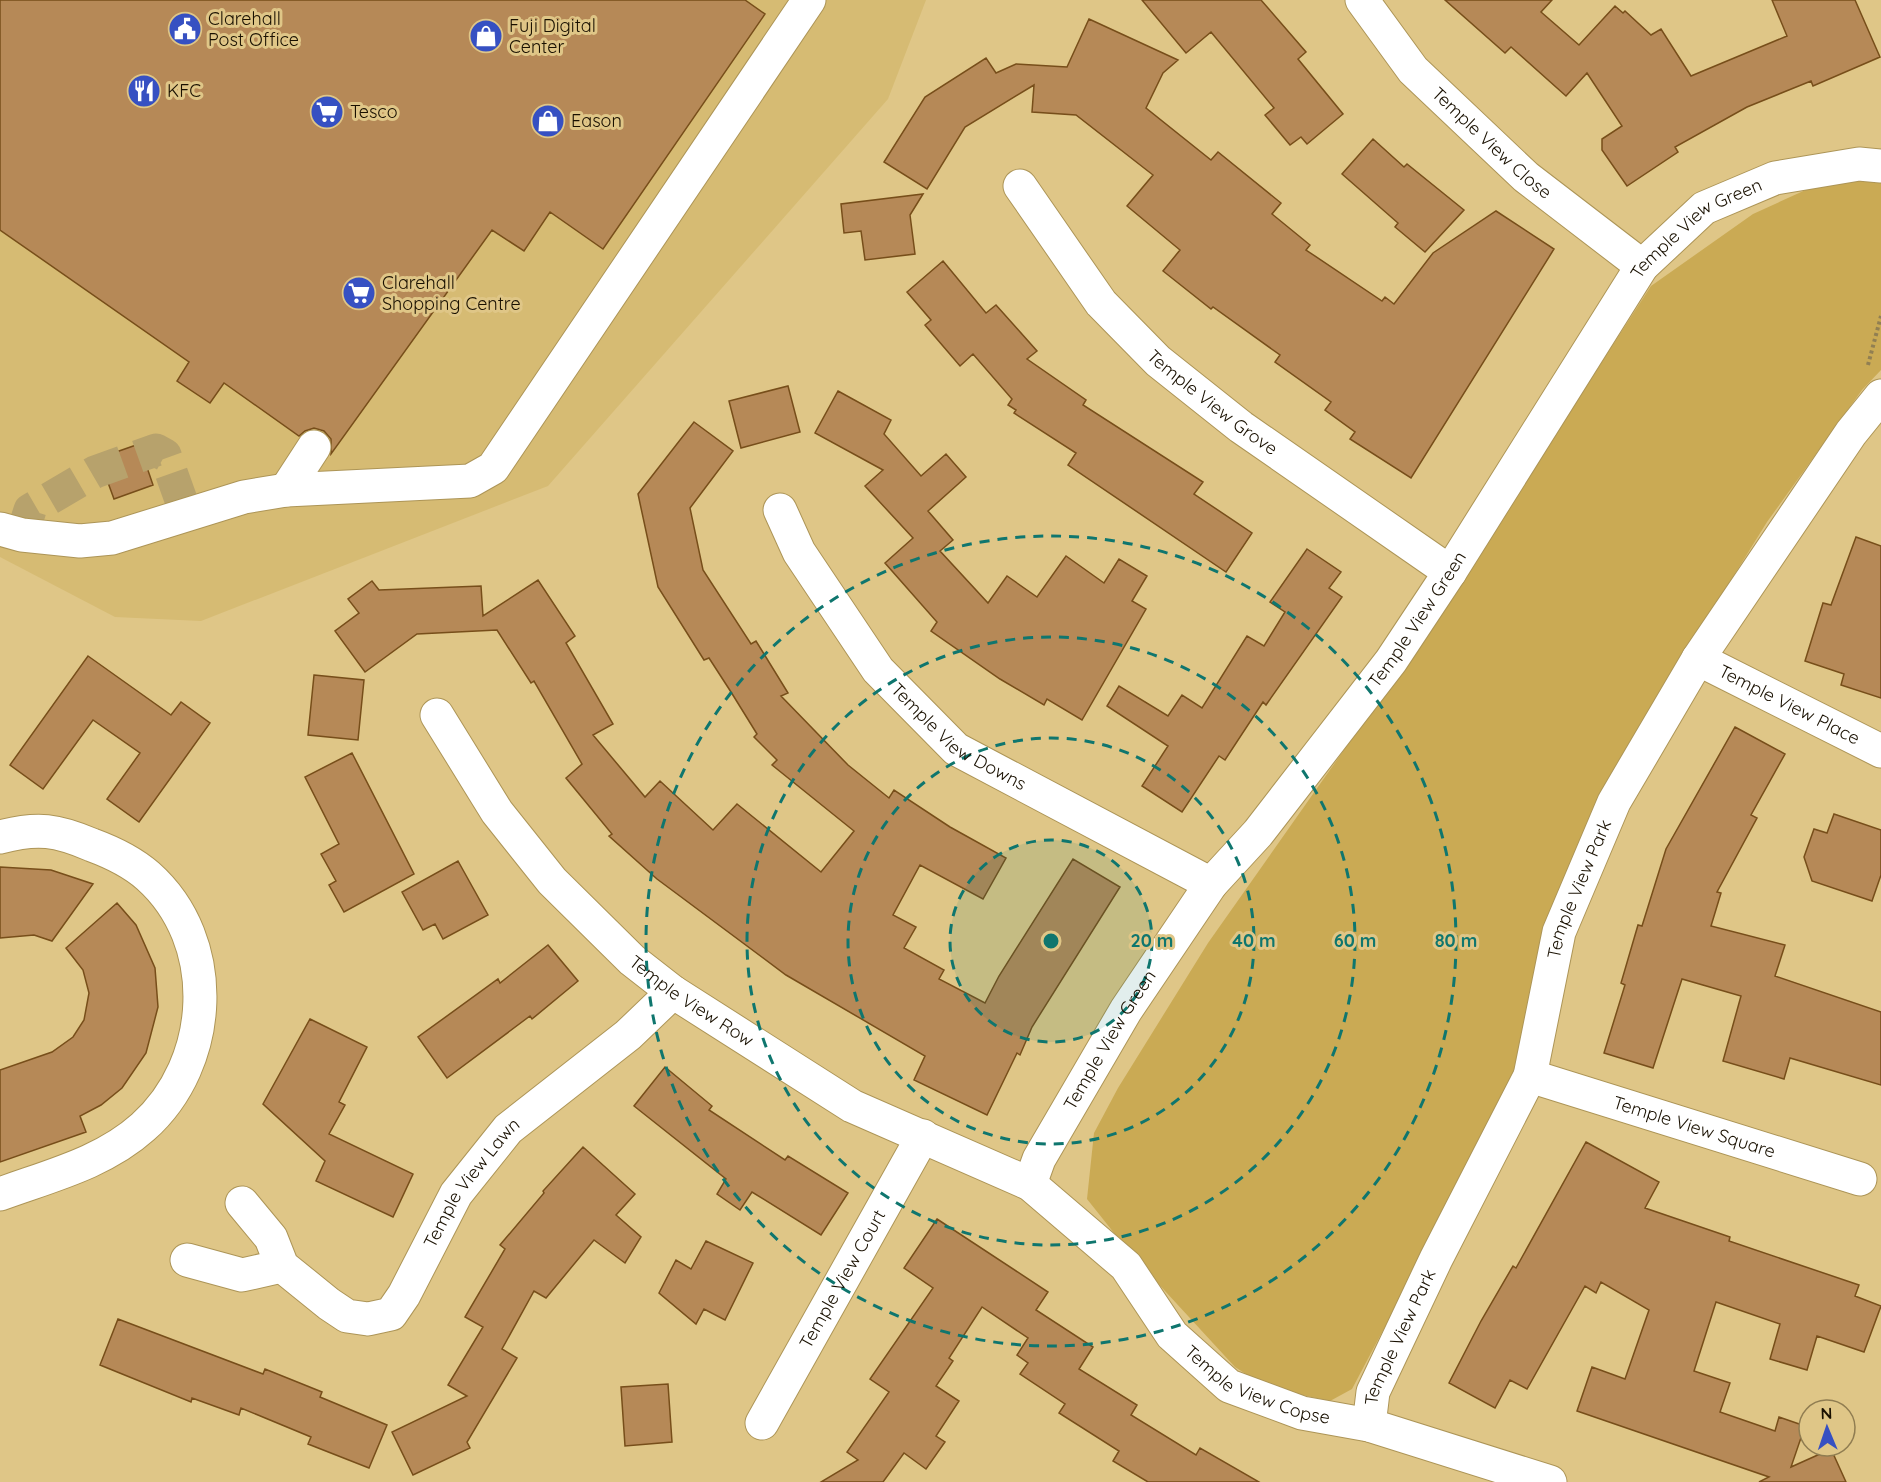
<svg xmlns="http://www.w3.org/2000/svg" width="1881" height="1482" font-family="Quicksand,sans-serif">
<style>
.built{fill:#d6bb73}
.green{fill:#caaa54}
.building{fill:#b68957;stroke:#774e1a;stroke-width:1.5}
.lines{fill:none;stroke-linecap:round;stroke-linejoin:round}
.minor-tunnel{stroke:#b7a26c;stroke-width:33;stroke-dasharray:33 16;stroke-linecap:butt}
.minor-casing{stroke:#ad9557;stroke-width:35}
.path{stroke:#917f52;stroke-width:4;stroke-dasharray:3 3;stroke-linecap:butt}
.minor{stroke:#fff;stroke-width:33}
.ring{fill:none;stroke:#0f766e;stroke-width:3;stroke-dasharray:10 8}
.labels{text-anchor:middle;stroke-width:6;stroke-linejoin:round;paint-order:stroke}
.poi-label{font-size:18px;fill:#191000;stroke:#dfc687;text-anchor:start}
.street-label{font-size:18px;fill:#191000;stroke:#dfc687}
.centre{fill:#0f766e;stroke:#dfc687;stroke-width:3}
.ring-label{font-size:18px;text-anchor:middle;font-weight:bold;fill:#0f766e;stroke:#dfc687;stroke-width:6;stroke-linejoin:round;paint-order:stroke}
</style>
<rect width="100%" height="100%" fill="#dfc687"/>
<path class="built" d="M 0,0 L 926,0 L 888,99 L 548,486 L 201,621 L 115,617 L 0,557 Z"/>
<path class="green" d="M 1832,178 L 1881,180 L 1881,370 L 1862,390 L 1767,522 L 1669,680 L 1522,1034 L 1508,1094 L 1352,1389 L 1330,1401 L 1266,1387 L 1235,1367 L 1130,1253 L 1087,1199 L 1094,1133 L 1118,1088 L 1208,943 L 1420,642 L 1651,286 L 1753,214 Z"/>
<path class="building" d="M 0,0 L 745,0 L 765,14 L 603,249 L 550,212 L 524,251 L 492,230 L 331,454 L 331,439 L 324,431 L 314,428 L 305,431 L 299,436 L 224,383 L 210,403 L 177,381 L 189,362 L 0,230 Z
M 1142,0 L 1261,0 L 1306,52 L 1298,59 L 1343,114 L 1307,144 L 1301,137 L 1290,145 L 1265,115 L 1274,108 L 1211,32 L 1186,53 Z
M 1445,0 L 1552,0 L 1541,12 L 1579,45 L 1615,6 L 1623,13 L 1625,11 L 1651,35 L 1661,29 L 1691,76 L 1787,36 L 1772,0 L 1855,0 L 1880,57 L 1813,86 L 1811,81 L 1747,107 L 1675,147 L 1678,152 L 1627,186 L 1602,150 L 1602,139 L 1622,126 L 1587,73 L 1566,96 L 1511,47 L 1505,53 Z
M 1089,19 L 1178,60 L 1163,73 L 1146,108 L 1211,160 L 1218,152 L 1281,203 L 1272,214 L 1310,245 L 1306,250 L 1382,301 L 1385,297 L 1394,304 L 1433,253 L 1496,211 L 1554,249 L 1411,478 L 1350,439 L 1355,432 L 1325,410 L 1331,402 L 1275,362 L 1280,355 L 1213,307 L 1211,309 L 1163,271 L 1180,250 L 1127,206 L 1153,175 L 1076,115 L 1032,112 L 1034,85 L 965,127 L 927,189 L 884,162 L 925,97 L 986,58 L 996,73 L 1016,64 L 1067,67 Z
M 1373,139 L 1404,167 L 1407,164 L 1464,210 L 1425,252 L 1395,227 L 1398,223 L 1342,174 Z
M 923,194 L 910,215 L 915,254 L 865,260 L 861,231 L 844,233 L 841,204 Z
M 943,261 L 986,313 L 996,305 L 1037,351 L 1027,359 L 1086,400 L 1083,405 L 1203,482 L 1194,494 L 1252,533 L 1226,572 L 1068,465 L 1076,453 L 1014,413 L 1016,410 L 1008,405 L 1012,399 L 973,354 L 960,366 L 925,325 L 931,320 L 907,292 Z
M 788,386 L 800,432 L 741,448 L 729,401 Z
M 838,391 L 891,420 L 884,434 L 921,476 L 946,454 L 966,477 L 928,511 L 953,540 L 940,551 L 988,603 L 1007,576 L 1037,597 L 1066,556 L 1104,583 L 1119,559 L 1147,576 L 1132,601 L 1146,609 L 1082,720 L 1047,699 L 1044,705 L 1000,679 L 931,631 L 937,622 L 885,563 L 913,538 L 865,486 L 883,470 L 815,433 Z
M 694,422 L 733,451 L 690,508 L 703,570 L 751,644 L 756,641 L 788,693 L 781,696 L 848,765 L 889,798 L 894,790 L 950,827 L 1006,858 L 983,899 L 920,865 L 893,915 L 916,927 L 904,948 L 944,970 L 939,979 L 985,1003 L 999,976 L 1073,859 L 1120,887 L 1032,1027 L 1020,1055 L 1017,1053 L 987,1115 L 914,1080 L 925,1056 L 786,975 L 657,879 L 609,836 L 612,834 L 566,778 L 582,764 L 534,681 L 531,683 L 497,630 L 417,634 L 365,672 L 335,631 L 359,613 L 348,599 L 372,581 L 379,590 L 481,586 L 483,616 L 538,580 L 575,636 L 566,643 L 613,724 L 593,735 L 645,797 L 660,781 L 713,830 L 737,804 L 821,872 L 854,831 L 772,765 L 777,760 L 754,737 L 757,734 L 731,692 L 709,658 L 704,660 L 658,587 L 638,494 Z
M 139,444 L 153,485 L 114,499 L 99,458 Z
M 1856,537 L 1881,546 L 1881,698 L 1841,685 L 1844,674 L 1805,661 L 1823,603 L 1831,605 Z
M 1307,549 L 1341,572 L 1329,588 L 1342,597 L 1266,705 L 1263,702 L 1225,760 L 1219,756 L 1182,812 L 1142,786 L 1168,746 L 1107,706 L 1119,686 L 1168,716 L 1182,695 L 1202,708 L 1247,636 L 1264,646 L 1285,612 L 1270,602 Z
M 88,656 L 171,715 L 181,702 L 210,723 L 139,822 L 107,799 L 140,753 L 93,720 L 43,789 L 10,765 Z
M 314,675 L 364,680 L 358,740 L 308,735 Z
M 1735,727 L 1785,754 L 1751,815 L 1757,818 L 1717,892 L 1721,893 L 1711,926 L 1785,945 L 1775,976 L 1881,1012 L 1881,1085 L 1790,1058 L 1784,1079 L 1723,1061 L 1741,996 L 1682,979 L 1653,1068 L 1604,1053 L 1625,985 L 1621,983 L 1638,925 L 1642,926 L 1666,849 Z
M 352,753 L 414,874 L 344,912 L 329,885 L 336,881 L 321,854 L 339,844 L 305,777 Z
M 1834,814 L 1881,830 L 1881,875 L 1872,901 L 1812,881 L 1804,857 L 1814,829 L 1827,833 Z
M 458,861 L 488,915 L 443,939 L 435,924 L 423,930 L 402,892 Z
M 0,867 L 51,870 L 93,884 L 52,941 L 34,935 L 0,938 Z
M 117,903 L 136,925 L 155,968 L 158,1007 L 146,1053 L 122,1088 L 101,1105 L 80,1116 L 86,1132 L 0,1162 L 0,1070 L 52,1052 L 73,1037 L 84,1020 L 89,993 L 83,970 L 66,948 Z
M 548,945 L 578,981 L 532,1019 L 530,1016 L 447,1078 L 418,1037 L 498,979 L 500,983 Z
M 310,1019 L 367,1047 L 339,1102 L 345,1105 L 329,1134 L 413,1174 L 393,1217 L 316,1181 L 325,1161 L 263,1104 Z
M 665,1067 L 712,1106 L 709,1110 L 785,1160 L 788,1156 L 848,1193 L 821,1235 L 752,1192 L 740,1210 L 717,1194 L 726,1179 L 634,1106 Z
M 1586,1142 L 1659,1182 L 1645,1208 L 1730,1237 L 1729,1241 L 1859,1285 L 1855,1296 L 1881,1306 L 1864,1352 L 1817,1336 L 1807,1370 L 1770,1359 L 1780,1324 L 1716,1302 L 1694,1371 L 1730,1383 L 1720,1412 L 1775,1431 L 1779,1417 L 1805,1426 L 1791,1467 L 1831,1449 L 1846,1482 L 1759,1482 L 1769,1477 L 1577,1411 L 1592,1367 L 1625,1379 L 1649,1310 L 1601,1282 L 1596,1293 L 1585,1286 L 1527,1389 L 1510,1380 L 1495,1408 L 1449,1383 L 1481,1321 L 1513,1266 L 1516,1268 Z
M 583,1147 L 635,1194 L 616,1215 L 641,1237 L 625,1263 L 594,1240 L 546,1298 L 534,1291 L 502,1349 L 517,1358 L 467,1442 L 470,1448 L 413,1475 L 392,1432 L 467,1396 L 448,1385 L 483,1327 L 465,1317 L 505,1249 L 500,1245 L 544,1193 L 543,1191 Z
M 937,1219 L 1048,1292 L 1036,1310 L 1093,1347 L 1079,1369 L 1137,1405 L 1131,1415 L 1196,1455 L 1200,1448 L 1259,1482 L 1148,1482 L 1113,1461 L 1119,1451 L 1059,1413 L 1065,1404 L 1020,1374 L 1028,1363 L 1017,1355 L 1028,1338 L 982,1307 L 949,1358 L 953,1361 L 936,1386 L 959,1401 L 936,1436 L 945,1442 L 926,1469 L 904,1453 L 883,1482 L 821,1482 L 858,1460 L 847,1452 L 889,1392 L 870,1379 L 933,1288 L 904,1268 Z
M 706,1241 L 753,1263 L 725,1320 L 704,1309 L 696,1324 L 659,1293 L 676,1260 L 691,1269 Z
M 118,1319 L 263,1374 L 265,1369 L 322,1392 L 320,1397 L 387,1425 L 369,1468 L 308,1444 L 311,1437 L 241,1408 L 239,1415 L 192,1398 L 191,1402 L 100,1365 Z
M 668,1384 L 672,1442 L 625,1446 L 621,1387 Z"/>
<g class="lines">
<path class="minor-tunnel" d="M 22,535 L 30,510 L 95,472 L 156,450 L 165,455 L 186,514"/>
<g class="minor-casing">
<g id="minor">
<path id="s1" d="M 1362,0 L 1413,70 L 1526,177 L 1642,266"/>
<path id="s2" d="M 1020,186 L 1101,303 L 1158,361 L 1241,427 L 1450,572"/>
<path d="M 286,490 L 314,447"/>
<path id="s3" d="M 780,510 L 799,552 L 878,670 L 956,749 L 1211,884"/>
<path d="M 0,529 L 22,535 L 80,541 L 112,538 L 244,497 L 286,490 L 470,481 L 493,468 L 809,0"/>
<path id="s4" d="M 1698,659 L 1881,751"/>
<path id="s5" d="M 437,715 L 497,812 L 552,881 L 632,960 L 673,992 L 852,1106 L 1030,1184 L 1126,1266 L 1172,1335 L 1229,1386 L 1302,1413 L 1369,1425 L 1550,1482"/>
<path d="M 0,837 C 38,827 57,830 92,845 C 111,852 132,862 148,876 C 221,941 215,1063 143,1127 C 103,1163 49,1176 0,1194"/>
<path id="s6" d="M 1530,1076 L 1860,1179"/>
<path id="s7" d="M 1030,1184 L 1039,1159 L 1126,1010 L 1211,884 L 1258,833 L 1391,661 L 1450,572 L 1642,266 L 1704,208 L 1775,178 L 1859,164 L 1881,166"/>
<path id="s8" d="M 242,1203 L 271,1238 L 282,1266 L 329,1304 L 347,1316 L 368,1319 L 391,1314 L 404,1295 L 456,1194 L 508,1129 L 628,1035 L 673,992"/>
<path d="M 187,1260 L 242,1275 L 282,1266"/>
<path id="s9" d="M 762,1423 L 923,1136"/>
<path id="s10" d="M 1369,1425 L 1373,1392 L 1436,1259 L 1530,1076 L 1559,932 L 1614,802 L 1698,659 L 1851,433 L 1881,396"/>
</g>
</g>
<path class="path" d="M 1868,365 L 1881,316"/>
<use href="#minor" class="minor"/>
</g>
<circle cx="1051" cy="941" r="101" fill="#0f766e" fill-opacity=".12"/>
<g class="ring">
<circle cx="1051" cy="941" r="101"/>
<circle cx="1051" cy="941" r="203"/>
<circle cx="1051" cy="941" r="304"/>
<circle cx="1051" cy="941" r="405"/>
</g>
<defs>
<g id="civic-disc" transform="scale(1.725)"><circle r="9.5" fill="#3650c2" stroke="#dfc687"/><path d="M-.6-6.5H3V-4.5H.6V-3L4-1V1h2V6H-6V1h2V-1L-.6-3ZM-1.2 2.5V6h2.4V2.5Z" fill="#fff"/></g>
<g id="shop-disc" transform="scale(1.725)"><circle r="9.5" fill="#3650c2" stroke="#dfc687"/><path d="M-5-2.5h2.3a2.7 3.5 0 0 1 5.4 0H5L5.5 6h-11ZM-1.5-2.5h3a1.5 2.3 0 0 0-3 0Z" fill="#fff"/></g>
<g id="restaurant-disc" transform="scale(1.725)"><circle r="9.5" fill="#3650c2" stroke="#dfc687"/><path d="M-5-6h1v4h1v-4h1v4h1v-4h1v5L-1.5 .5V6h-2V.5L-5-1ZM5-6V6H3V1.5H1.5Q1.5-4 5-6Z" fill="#fff"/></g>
<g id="supermarket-disc" transform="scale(1.725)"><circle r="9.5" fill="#3650c2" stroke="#dfc687"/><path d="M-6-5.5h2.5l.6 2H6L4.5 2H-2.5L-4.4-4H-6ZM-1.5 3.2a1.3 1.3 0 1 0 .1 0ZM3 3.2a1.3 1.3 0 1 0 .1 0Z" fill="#fff"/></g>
</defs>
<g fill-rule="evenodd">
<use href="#civic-disc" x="185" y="29"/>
<use href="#shop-disc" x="486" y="36"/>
<use href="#restaurant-disc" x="144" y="91"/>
<use href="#supermarket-disc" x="327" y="112"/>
<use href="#shop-disc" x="548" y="121"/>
<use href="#supermarket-disc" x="359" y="293"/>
</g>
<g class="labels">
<g class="poi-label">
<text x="208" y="25">Clarehall<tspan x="208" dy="21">Post Office</tspan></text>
<text x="509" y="32">Fuji Digital<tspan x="509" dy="21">Center</tspan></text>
<text x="167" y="97">KFC</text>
<text x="350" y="118">Tesco</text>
<text x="571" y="127">Eason</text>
<text x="382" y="289">Clarehall<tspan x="382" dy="21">Shopping Centre</tspan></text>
</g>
<g class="street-label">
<text dy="6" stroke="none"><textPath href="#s1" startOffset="194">Temple View Close</textPath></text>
<text dy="6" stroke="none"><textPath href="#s7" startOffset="1173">Temple View Green</textPath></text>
<text dy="6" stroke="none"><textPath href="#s2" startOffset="292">Temple View Grove</textPath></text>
<text dy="6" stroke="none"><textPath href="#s7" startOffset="687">Temple View Green</textPath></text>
<text dy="6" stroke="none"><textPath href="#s4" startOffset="102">Temple View Place</textPath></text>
<text dy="6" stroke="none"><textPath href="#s3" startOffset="294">Temple View Downs</textPath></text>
<text dy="6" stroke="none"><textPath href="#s10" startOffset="580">Temple View Park</textPath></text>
<text dy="6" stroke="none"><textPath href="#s5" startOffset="387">Temple View Row</textPath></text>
<text dy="6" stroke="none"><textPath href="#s7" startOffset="165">Temple View Green</textPath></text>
<text dy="6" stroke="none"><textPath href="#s6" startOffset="172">Temple View Square</textPath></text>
<text dy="6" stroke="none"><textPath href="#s8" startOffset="357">Temple View Lawn</textPath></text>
<text dy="6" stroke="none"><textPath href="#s9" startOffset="165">Temple View Court</textPath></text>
<text dy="6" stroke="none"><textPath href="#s10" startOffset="94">Temple View Park</textPath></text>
<text dy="6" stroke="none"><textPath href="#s5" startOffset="1084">Temple View Copse</textPath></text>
</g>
</g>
<circle cx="1051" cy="941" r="9" class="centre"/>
<g class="ring-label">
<text x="1152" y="947">20 m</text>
<text x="1254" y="947">40 m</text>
<text x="1355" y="947">60 m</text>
<text x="1456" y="947">80 m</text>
</g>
<g transform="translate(1827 1428) rotate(358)"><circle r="28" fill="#dfc687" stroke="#907d51" stroke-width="1.5"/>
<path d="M0-4.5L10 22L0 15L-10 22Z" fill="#3650c2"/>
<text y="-9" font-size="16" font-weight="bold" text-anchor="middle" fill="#191000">N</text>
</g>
</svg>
